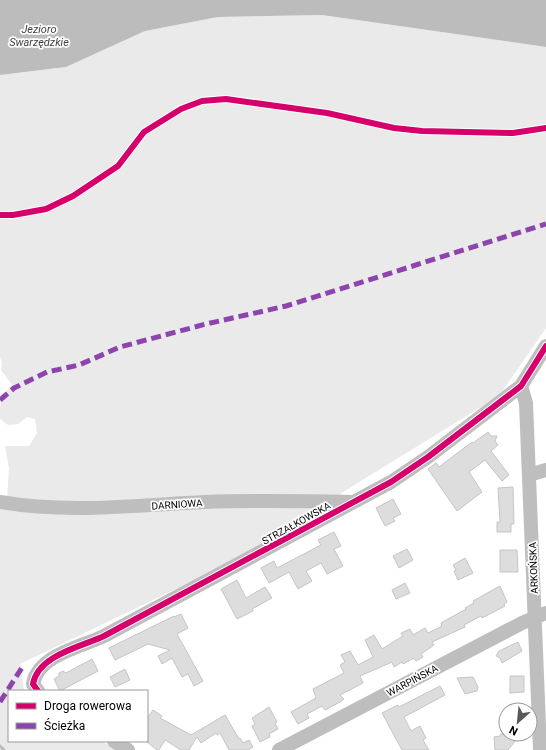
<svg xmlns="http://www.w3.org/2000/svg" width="546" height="750" font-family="Roboto,sans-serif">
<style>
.green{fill:#eaeaea}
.water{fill:#bcbcbc}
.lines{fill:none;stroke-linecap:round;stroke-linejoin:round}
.stream{stroke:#bcbcbc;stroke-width:3}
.building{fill:#ddd;stroke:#c5c5c5}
.minor{stroke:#bebebe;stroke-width:14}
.quiet{stroke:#8e44ad;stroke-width:5;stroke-dasharray:10 5;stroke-linecap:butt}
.cycleway-casing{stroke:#fff;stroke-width:8}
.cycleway{stroke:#d6006c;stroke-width:6}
.labels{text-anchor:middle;stroke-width:3.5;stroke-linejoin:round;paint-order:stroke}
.street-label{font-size:10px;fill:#000;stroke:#fff}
.water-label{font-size:11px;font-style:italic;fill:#414141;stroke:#fff}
</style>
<rect width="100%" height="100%" fill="#fff"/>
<path class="green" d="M 322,15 L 546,47 L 546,328 L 499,396 L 343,492 L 282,538 L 20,664 L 24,691 L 9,691 L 9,741 L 101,741 L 117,750 L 0,750 L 0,497 L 7,499 L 9,468 L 5,446 L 29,446 L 37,433 L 35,419 L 27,417 L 18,424 L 8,425 L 0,419 C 0,402 0,397 12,385 L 1,370 L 2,363 L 0,357 L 0,75 L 66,67 L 145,31 L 218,17 Z"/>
<path class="water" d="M 0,0 L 546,0 L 546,47 L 322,15 L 218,17 L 145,31 L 66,67 L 0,75 Z"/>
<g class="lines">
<path class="stream" d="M 0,746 L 4,750"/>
</g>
<path class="building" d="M 488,432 L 491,436 L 497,436 L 495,441 L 498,445 L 491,451 L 509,475 L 502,481 L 485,460 L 469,472 L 482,492 L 457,511 L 428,469 L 436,463 L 439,467 L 472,442 L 473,443 Z
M 513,487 L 514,524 L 511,524 L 511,532 L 497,532 L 497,522 L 500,522 L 498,488 Z
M 393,499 L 401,514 L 393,518 L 395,521 L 385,526 L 376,508 Z
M 334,532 L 341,546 L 334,549 L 343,566 L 327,574 L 321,563 L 306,571 L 312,581 L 298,589 L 289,572 L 269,583 L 261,568 L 274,561 L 277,568 L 321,545 L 318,540 Z
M 407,549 L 413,560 L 399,568 L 393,556 Z
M 500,550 L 517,550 L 518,572 L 500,572 Z
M 465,558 L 473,573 L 458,580 L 454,571 L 456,570 L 453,565 Z
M 237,580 L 246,598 L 265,587 L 272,598 L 252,609 L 253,611 L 237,619 L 221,589 Z
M 405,583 L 410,593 L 396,599 L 392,590 Z
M 500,586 L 507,602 L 504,604 L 505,606 L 482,618 L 481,616 L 464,625 L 465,627 L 432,642 L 434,645 L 421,654 L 423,657 L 416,661 L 414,658 L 403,664 L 402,662 L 394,667 L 392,662 L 360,676 L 363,683 L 340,695 L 344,699 L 340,702 L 325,710 L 322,706 L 307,714 L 309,718 L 298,724 L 291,712 L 316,698 L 313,689 L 344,673 L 340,665 L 345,662 L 341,655 L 350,651 L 358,665 L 373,657 L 365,640 L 374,635 L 382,649 L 403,636 L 401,633 L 410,629 L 413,635 L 425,628 L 428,633 L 442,626 L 441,623 L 466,609 L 465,608 L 474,603 L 473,601 Z
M 181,614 L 188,628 L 177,634 L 203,681 L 194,686 L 188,674 L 182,677 L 172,658 L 162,664 L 158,656 L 170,650 L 148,644 L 115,660 L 109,648 L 174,616 L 174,617 Z
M 518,642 L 522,651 L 502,663 L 500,658 L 496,656 L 499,651 Z
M 92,659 L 98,671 L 60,691 L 54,679 L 59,676 L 59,673 L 63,671 L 66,673 Z
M 125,669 L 130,680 L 115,687 L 110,677 Z
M 510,676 L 524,676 L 524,692 L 510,693 Z
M 473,677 L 478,687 L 477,691 L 465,694 L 457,678 Z
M 440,686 L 445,695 L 404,717 L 411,731 L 420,726 L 426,738 L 423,740 L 429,750 L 402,750 L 382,713 L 398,705 L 399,707 Z
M 269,707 L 277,722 L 275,723 L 278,729 L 269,734 L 270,737 L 260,742 L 252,726 L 255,724 L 252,718 Z
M 153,710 L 162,716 L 160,718 L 191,735 L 225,715 L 239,739 L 240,738 L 243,743 L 249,740 L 253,747 L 248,750 L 229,750 L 220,733 L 217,735 L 216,733 L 201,743 L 197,737 L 189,750 L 181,750 L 165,740 L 159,750 L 157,750 L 147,742 L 147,719 Z
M 501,734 L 521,734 L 508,750 L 495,750 L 494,737 L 500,736 Z"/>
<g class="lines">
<path class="minor" d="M 521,386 L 526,403 L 540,750
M 529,475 L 546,470
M 0,502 C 69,514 136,505 205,502 C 255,500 304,501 354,502
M 38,691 L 33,684 C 38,655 81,647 104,636 L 391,482 L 428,457 L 521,386 L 546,346
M 114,741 L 128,750
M 279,750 L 522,623 L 546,613"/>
<path class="quiet" d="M 0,400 L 14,388 L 47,372 L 79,365 L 120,347 L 206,324 L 286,306 L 546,224
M 0,702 L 23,666"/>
<g class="cycleway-casing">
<path id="cycleway" d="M 0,215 L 13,215 L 46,209 L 73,196 L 118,166 L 144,132 L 181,109 L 202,101 L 226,99 L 327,113 L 394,128 L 422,131 L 513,133 L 546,128
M 38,691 L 33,684 C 38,655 81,647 104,636 L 391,482 L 428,457 L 521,386 L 546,346"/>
</g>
<use href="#cycleway" class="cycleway"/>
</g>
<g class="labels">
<g class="street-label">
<text transform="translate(177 504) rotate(-4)" y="4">DARNIOWA</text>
<text transform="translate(296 523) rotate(-29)" y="4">STRZAŁKOWSKA</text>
<text transform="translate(533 568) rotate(-92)" y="4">ARKOŃSKA</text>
<text transform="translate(412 680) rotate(-28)" y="4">WARPIŃSKA</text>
</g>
<g class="water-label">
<text x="39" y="33">Jezioro<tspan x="39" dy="13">Swarzędzkie</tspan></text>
</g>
</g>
<rect x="8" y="690" width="140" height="52" fill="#ffffff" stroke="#999999"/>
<rect x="16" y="703" width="20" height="6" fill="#d6006c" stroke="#999999"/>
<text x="44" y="710" font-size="12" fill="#000000">Droga rowerowa</text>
<rect x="16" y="723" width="20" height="6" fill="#8e44ad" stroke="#999999"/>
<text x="44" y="730" font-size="12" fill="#000000">Ścieżka</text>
<g transform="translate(518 722) rotate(207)"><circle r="19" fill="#ffffff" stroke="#999999"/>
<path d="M0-3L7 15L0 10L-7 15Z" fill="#595959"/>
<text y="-6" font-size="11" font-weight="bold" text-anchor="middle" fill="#000000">N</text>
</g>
</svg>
